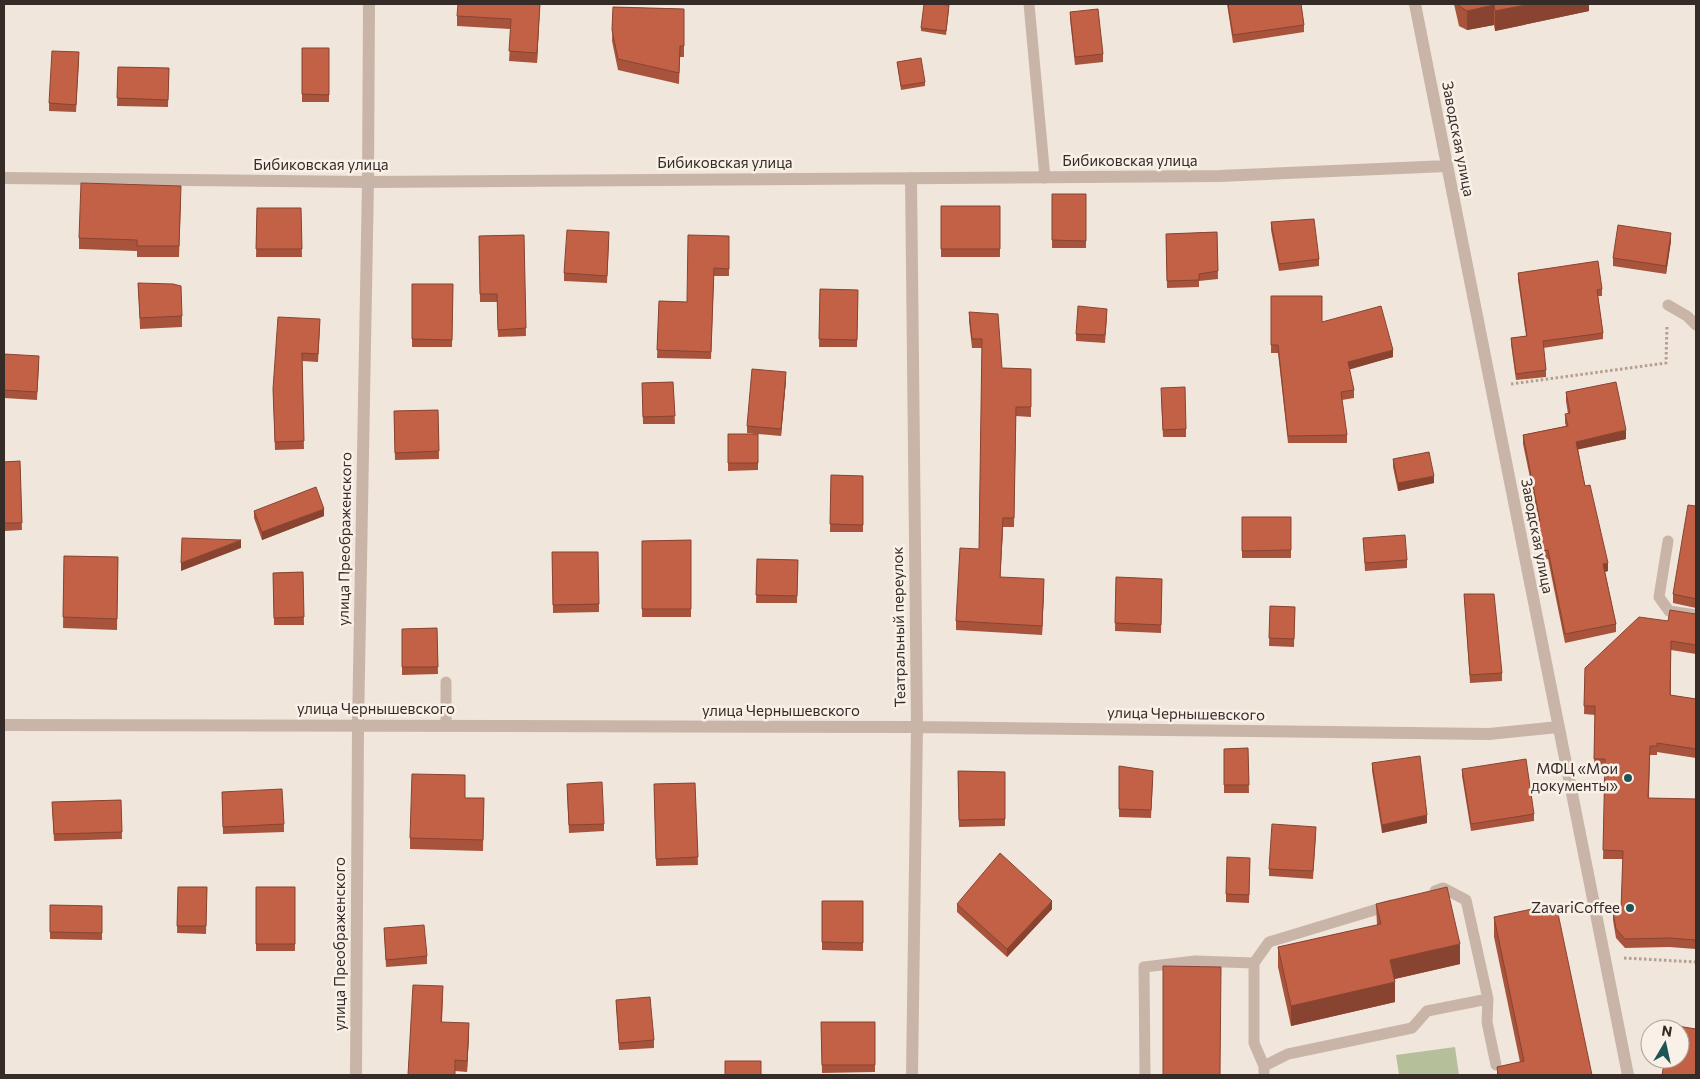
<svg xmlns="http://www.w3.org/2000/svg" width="1700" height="1079" font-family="Commissioner,sans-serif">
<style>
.green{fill:#b5c09b}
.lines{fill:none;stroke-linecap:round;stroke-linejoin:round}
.path{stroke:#b59f91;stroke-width:3;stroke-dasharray:2.5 2.5;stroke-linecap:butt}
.lane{stroke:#c9b5a7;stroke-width:11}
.street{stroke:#c9b5a7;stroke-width:12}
.wall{fill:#a8533c}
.shaded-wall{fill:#884431}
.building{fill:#c36146;stroke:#884431}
.poi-dot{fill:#1e5456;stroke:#f9f0e7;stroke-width:2}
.labels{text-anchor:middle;stroke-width:5;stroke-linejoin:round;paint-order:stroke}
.street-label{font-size:15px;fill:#352b27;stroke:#f9f0e7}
.poi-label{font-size:15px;fill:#352b27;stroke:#f9f0e7;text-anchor:end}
</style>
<rect width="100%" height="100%" fill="#f1e6db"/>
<path class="green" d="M 1455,1047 L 1459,1075 L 1399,1075 L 1396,1055 Z"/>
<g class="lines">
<path class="path" d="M 1511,384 L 1666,363 L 1667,325
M 1553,910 L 1574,906
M 1624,958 L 1696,962"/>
<path class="lane" d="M 1029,4 L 1045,178
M 1668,305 L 1687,316 L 1696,325
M 1668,541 L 1659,597 L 1669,611 L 1696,615
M 446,726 L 446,682
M 1435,891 L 1443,888 L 1466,900 L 1488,999 L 1487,1022 L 1496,1065
M 1254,963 L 1254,1043 L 1264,1066 L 1264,1075
M 1264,1066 L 1288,1054 L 1412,1028 L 1427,1011 L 1488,999
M 1145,1075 L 1144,967 L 1195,961 L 1254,963 L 1269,942 L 1391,905"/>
<path class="street" d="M 1415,4 L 1628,1075
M 4,178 L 368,182 L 1219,176 L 1447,166
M 911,178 L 917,727 L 912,1075
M 4,725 L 917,727 L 1489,734 L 1558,727
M 356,1075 L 358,726 L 368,182 L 369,4"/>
</g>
<path class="wall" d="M 540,4 L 537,63 L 509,61 L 511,29 L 457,26 L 457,16 Z
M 1227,4 L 1301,4 L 1304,25 L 1304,32 L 1233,43 Z
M 1454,4 L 1591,4 L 1589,4 L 1589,11 L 1495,31 L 1494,25 L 1467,30 L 1459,26 Z
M 613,7 L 684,9 L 684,57 L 680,57 L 679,84 L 618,70 L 612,41 Z
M 949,9 L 946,35 L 921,31 L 921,28 Z
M 1070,12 L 1103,54 L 1103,62 L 1075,65 L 1070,19 Z
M 302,48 L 329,48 L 329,102 L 302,102 Z
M 79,59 L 76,112 L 49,111 L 49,103 Z
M 897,62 L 925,82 L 925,86 L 901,90 Z
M 118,67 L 169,68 L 168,107 L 117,106 Z
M 1052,194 L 1086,194 L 1086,248 L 1052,248 Z
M 181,198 L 179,257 L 137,257 L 137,251 L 79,249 L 79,238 Z
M 941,206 L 1000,206 L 1000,257 L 941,257 Z
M 257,208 L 301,208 L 302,257 L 256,257 Z
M 1271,222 L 1319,259 L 1319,266 L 1279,271 L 1271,230 Z
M 1217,232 L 1218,279 L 1199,281 L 1199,287 L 1167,288 L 1166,234 Z
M 524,235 L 526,336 L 498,337 L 497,302 L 480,302 L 479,236 Z
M 729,236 L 729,276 L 714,276 L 711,359 L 657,358 L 659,301 L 687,302 Z
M 609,240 L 607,283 L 564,281 L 564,273 Z
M 1671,241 L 1666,274 L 1613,266 L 1613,258 Z
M 1518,273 L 1602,289 L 1602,296 L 1598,296 L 1603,333 L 1603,339 L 1543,348 L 1546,370 L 1546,377 L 1516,380 L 1511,344 L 1511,338 L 1526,336 L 1518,280 Z
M 138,283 L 182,316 L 182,327 L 140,329 Z
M 412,284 L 453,284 L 452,347 L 412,347 Z
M 820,289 L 858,290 L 857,347 L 819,347 Z
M 1271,296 L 1393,357 L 1349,369 L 1354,390 L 1354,398 L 1342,400 L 1347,435 L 1347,443 L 1288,443 L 1278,353 L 1271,353 Z
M 969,312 L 1002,368 L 1031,369 L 1031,417 L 1016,416 L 1014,527 L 1003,527 L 1000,577 L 1044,589 L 1042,635 L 956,630 L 956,621 L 979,549 L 982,348 L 972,348 L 969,321 Z
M 1107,317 L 1105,343 L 1076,341 L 1076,334 Z
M 320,327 L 318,362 L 302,361 L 304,449 L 275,450 L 273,389 Z
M 4,354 L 39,363 L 37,400 L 4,398 Z
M 786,380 L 781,436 L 758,434 L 758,470 L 728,471 L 728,434 L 757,434 L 747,433 L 747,426 Z
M 673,382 L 675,424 L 643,424 L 642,383 Z
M 1566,392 L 1626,439 L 1578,449 L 1585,486 L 1608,571 L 1605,572 L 1616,624 L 1616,632 L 1565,643 L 1548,559 L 1542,560 L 1536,530 L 1536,521 L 1539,521 L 1523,444 L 1523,435 L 1566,426 L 1565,423 L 1565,414 L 1568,414 L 1566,401 Z
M 1161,395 L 1186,429 L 1186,437 L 1163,437 Z
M 438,410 L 439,459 L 395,460 L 394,411 Z
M 1393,459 L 1434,483 L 1398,491 L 1393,467 Z
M 20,461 L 22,530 L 4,531 L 4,462 Z
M 831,475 L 863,476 L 863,532 L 830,532 Z
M 1696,506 L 1696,608 L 1673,603 L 1673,594 Z
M 254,511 L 324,516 L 262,540 L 254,518 Z
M 1242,517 L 1291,517 L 1291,558 L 1242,558 Z
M 1363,538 L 1407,560 L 1407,568 L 1365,571 Z
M 691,540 L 691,617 L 642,617 L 642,541 Z
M 552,552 L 599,604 L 599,612 L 553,613 Z
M 64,556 L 118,557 L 117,630 L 63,628 Z
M 757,559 L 798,560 L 797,603 L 756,603 Z
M 303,572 L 304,625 L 274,625 L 273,573 Z
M 1116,577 L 1162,579 L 1161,633 L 1115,631 Z
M 1464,594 L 1502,673 L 1502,681 L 1470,683 Z
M 1270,606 L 1295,607 L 1294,647 L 1269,646 Z
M 1696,613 L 1696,654 L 1671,650 L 1671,695 L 1696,699 L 1696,758 L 1657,752 L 1657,755 L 1650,755 L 1649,798 L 1696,799 L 1696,949 L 1669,947 L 1625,948 L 1616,938 L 1613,920 L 1613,912 L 1621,910 L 1623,859 L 1603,859 L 1605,768 L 1594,767 L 1595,715 L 1584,714 L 1585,668 L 1668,621 Z
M 437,628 L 438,674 L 402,675 L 402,629 Z
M 1248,748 L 1249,793 L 1224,793 L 1224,749 Z
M 1372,763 L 1427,823 L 1382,833 L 1372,771 Z
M 1462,769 L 1534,814 L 1534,821 L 1471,831 L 1462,776 Z
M 958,771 L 1005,772 L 1005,826 L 959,827 Z
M 1153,778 L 1151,818 L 1119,817 L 1119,809 Z
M 695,783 L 698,865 L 656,866 L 654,784 Z
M 567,791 L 604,824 L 604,831 L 569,833 Z
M 222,792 L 284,824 L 284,832 L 223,834 Z
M 465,798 L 484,798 L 483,851 L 410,849 L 410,838 Z
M 121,800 L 122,839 L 54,841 L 52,802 Z
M 1316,834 L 1313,879 L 1269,876 L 1269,869 Z
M 1250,858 L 1249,903 L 1226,902 L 1226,894 Z
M 178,887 L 207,887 L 206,934 L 177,933 Z
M 256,887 L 295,887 L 295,951 L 256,951 Z
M 822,901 L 863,901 L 863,951 L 822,950 Z
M 957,904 L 1052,909 L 1007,957 L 957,912 Z
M 1376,904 L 1460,964 L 1395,979 L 1395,1002 L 1291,1026 L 1278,967 L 1278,947 L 1377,925 Z
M 50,905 L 102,906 L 102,940 L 50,939 Z
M 1494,917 L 1592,1075 L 1497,1075 L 1497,1067 L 1520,1062 L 1494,937 Z
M 384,928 L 427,956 L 427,964 L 386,967 Z
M 443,997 L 442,1022 L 469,1034 L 467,1072 L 455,1071 L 408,1075 Z
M 616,1000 L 654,1040 L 654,1048 L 619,1050 Z
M 821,1022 L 875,1022 L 875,1072 L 822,1073 Z"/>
<path class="shaded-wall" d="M 540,4 L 537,63 L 537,53 Z
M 1531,4 L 1591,4 L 1589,4 L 1589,11 L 1495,31 L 1495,11 Z
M 1494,5 L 1494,25 L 1467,30 L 1467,11 Z
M 1671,233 L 1671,241 L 1666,274 L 1666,266 Z
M 1393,350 L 1393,357 L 1348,370 L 1348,362 Z
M 786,372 L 786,380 L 781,436 L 781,429 Z
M 1626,430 L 1626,439 L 1576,450 L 1576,442 Z
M 1434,476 L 1434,483 L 1398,491 L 1398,483 Z
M 324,509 L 324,516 L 262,540 L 262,532 Z
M 1003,518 L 1003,527 L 1000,586 L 1000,577 Z
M 241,540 L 241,548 L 181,571 L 181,563 Z
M 1608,563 L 1608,571 L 1603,572 L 1603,564 Z
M 1044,579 L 1044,589 L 1042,635 L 1042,626 Z
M 1427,815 L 1427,823 L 1382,833 L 1382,825 Z
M 1052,901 L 1052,909 L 1007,957 L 1007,949 Z
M 1460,944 L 1460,964 L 1390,980 L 1390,960 Z
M 1395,982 L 1395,1002 L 1291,1026 L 1291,1006 Z
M 469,1023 L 469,1034 L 467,1072 L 467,1061 Z"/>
<path class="building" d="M 458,4 L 540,4 L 537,53 L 509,51 L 511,19 L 457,16 Z
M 924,4 L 936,4 L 949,5 L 946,31 L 921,28 Z
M 1228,4 L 1301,4 L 1304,25 L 1233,35 Z
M 1458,4 L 1531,4 L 1495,11 L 1494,5 L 1467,11 L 1459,6 Z
M 613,7 L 684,9 L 684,46 L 680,46 L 679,73 L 618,59 L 612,30 Z
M 1098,9 L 1103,54 L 1075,57 L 1070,12 Z
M 302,48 L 329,48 L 329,95 L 302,94 Z
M 52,51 L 79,52 L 76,105 L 49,103 Z
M 921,58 L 925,82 L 901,86 L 897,62 Z
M 118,67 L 169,68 L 168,100 L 117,98 Z
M 81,183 L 181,186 L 179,246 L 137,246 L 137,240 L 79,238 Z
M 1052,194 L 1086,194 L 1086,241 L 1052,240 Z
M 941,206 L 1000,206 L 1000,249 L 941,249 Z
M 257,208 L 301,208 L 302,249 L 256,249 Z
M 1314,219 L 1319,259 L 1279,264 L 1271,222 Z
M 1618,225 L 1671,233 L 1666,266 L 1613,258 Z
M 567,230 L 609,232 L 607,276 L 564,273 Z
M 1217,232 L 1218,271 L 1199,274 L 1199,280 L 1167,281 L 1166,234 Z
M 524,235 L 526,328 L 498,330 L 497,294 L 480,294 L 479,236 Z
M 688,235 L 729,236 L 729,269 L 714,268 L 711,352 L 657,350 L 659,301 L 687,302 Z
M 1598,261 L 1602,289 L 1597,290 L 1603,333 L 1543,341 L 1546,370 L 1516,374 L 1511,338 L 1527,336 L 1518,273 Z
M 138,283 L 173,284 L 181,286 L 182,316 L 140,318 Z
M 412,284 L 453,284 L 452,340 L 412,339 Z
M 820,289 L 858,290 L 857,340 L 819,339 Z
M 1271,296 L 1322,296 L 1322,322 L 1381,306 L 1393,350 L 1348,362 L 1354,390 L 1341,392 L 1347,435 L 1288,436 L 1278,345 L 1271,345 Z
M 1078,306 L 1107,309 L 1105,335 L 1076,334 Z
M 969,312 L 998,314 L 1002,368 L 1031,369 L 1031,407 L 1016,407 L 1014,518 L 1003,518 L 1000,577 L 1044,579 L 1042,626 L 956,621 L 960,548 L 979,549 L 982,339 L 972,339 Z
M 278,317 L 320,319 L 318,354 L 302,353 L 304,441 L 275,442 L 273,389 Z
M 4,354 L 39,356 L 37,392 L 4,390 Z
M 752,369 L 786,372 L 781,429 L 747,426 Z
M 673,382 L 675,416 L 643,417 L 642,383 Z
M 1616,382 L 1626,430 L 1576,442 L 1585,486 L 1590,485 L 1608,563 L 1603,564 L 1616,624 L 1565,634 L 1548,550 L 1542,551 L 1536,521 L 1540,521 L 1523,435 L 1568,426 L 1565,414 L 1570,413 L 1566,392 Z
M 1185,387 L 1186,429 L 1163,430 L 1161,388 Z
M 438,410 L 439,451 L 395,453 L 394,411 Z
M 728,434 L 758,434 L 758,463 L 728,463 Z
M 1429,452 L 1434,476 L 1398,483 L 1393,459 Z
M 20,461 L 22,523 L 4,523 L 4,462 Z
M 831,475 L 863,476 L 863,525 L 830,524 Z
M 316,487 L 324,509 L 262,532 L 254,511 Z
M 1688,505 L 1696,506 L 1696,599 L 1673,594 Z
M 1242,517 L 1291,517 L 1291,550 L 1242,551 Z
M 1405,535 L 1407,560 L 1365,563 L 1363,538 Z
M 182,538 L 241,540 L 181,563 Z
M 691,540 L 691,609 L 642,609 L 642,541 Z
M 552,552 L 598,552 L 599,604 L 553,605 Z
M 64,556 L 118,557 L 117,619 L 63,617 Z
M 757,559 L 798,560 L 797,596 L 756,595 Z
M 303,572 L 304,617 L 274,618 L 273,573 Z
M 1116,577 L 1162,579 L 1161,625 L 1115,623 Z
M 1464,594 L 1494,594 L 1502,673 L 1470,675 Z
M 1270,606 L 1295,607 L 1294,639 L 1269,638 Z
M 1670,610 L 1695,614 L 1696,613 L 1696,645 L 1671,641 L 1670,695 L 1696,699 L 1696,749 L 1657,743 L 1657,746 L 1650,746 L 1648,798 L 1696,799 L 1696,940 L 1669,938 L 1625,939 L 1616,929 L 1613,912 L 1621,910 L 1623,851 L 1603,850 L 1605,759 L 1594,759 L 1595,706 L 1584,706 L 1585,668 L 1639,617 L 1668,621 Z
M 437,628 L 438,667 L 402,667 L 402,629 Z
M 1248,748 L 1249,785 L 1224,785 L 1224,749 Z
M 1420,756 L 1427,815 L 1382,825 L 1372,763 Z
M 1526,759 L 1534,814 L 1471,824 L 1462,769 Z
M 1119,766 L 1153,771 L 1151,810 L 1119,809 Z
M 958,771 L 1005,772 L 1005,819 L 959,820 Z
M 412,774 L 465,775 L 465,798 L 484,798 L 483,840 L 410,838 Z
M 602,782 L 604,824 L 569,825 L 567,784 Z
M 695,783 L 698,857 L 656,859 L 654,784 Z
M 282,789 L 284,824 L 223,827 L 222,792 Z
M 121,800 L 122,832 L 54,834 L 52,802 Z
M 1272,824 L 1316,827 L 1313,871 L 1269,869 Z
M 1000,853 L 1052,901 L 1007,949 L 957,904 Z
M 1227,857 L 1250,858 L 1249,895 L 1226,894 Z
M 178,887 L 207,887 L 206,926 L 177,926 Z
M 256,887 L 295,887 L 295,944 L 256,944 Z
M 1447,887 L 1460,944 L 1390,960 L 1395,982 L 1291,1006 L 1278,947 L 1381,924 L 1376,904 Z
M 822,901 L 863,901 L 863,943 L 822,942 Z
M 1556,904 L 1592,1075 L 1498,1075 L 1497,1067 L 1524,1061 L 1494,917 Z
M 50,905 L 102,906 L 102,933 L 50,932 Z
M 424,925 L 427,956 L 386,960 L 384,928 Z
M 1163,966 L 1221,967 L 1220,1075 L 1163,1075 Z
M 413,985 L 443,986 L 441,1022 L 469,1023 L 467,1061 L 455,1060 L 455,1075 L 408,1075 Z
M 650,997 L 654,1040 L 619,1043 L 616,1000 Z
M 821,1022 L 875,1022 L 875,1065 L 822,1065 Z
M 1671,1025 L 1696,1029 L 1696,1075 L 1662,1075 L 1665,1059 L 1680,1059 L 1680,1029 L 1670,1029 Z
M 725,1061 L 761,1061 L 761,1075 L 725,1075 Z"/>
<g class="poi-dot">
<circle cx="1628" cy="778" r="5"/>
<circle cx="1630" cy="908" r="5"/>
</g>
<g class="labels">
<g class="street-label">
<text transform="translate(1458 139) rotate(79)" y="5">Заводская улица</text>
<text x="1130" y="166">Бибиковская улица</text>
<text x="725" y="168">Бибиковская улица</text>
<text x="321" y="170">Бибиковская улица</text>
<text transform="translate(1537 536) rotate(79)" y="5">Заводская улица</text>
<text transform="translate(345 539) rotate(-89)" y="5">улица Преображенского</text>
<text transform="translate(899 627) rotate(-91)" y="5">Театральный переулок</text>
<text x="376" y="714">улица Чернышевского</text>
<text x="781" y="716">улица Чернышевского</text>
<text transform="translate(1186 714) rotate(1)" y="5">улица Чернышевского</text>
<text transform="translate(340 944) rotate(-90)" y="5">улица Преображенского</text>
</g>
<g class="poi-label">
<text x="1618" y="774">МФЦ «Мои<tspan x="1618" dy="17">документы»</tspan></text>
<text x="1620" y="913">ZavariCoffee</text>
</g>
</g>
<rect width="1700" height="1079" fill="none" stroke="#352b27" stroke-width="10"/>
<g transform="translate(1665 1044) rotate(9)"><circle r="24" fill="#f9f0e7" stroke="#aba19a"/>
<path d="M0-4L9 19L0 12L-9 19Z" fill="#1e5456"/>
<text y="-8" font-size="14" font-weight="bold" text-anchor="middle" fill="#352b27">N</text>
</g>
</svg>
